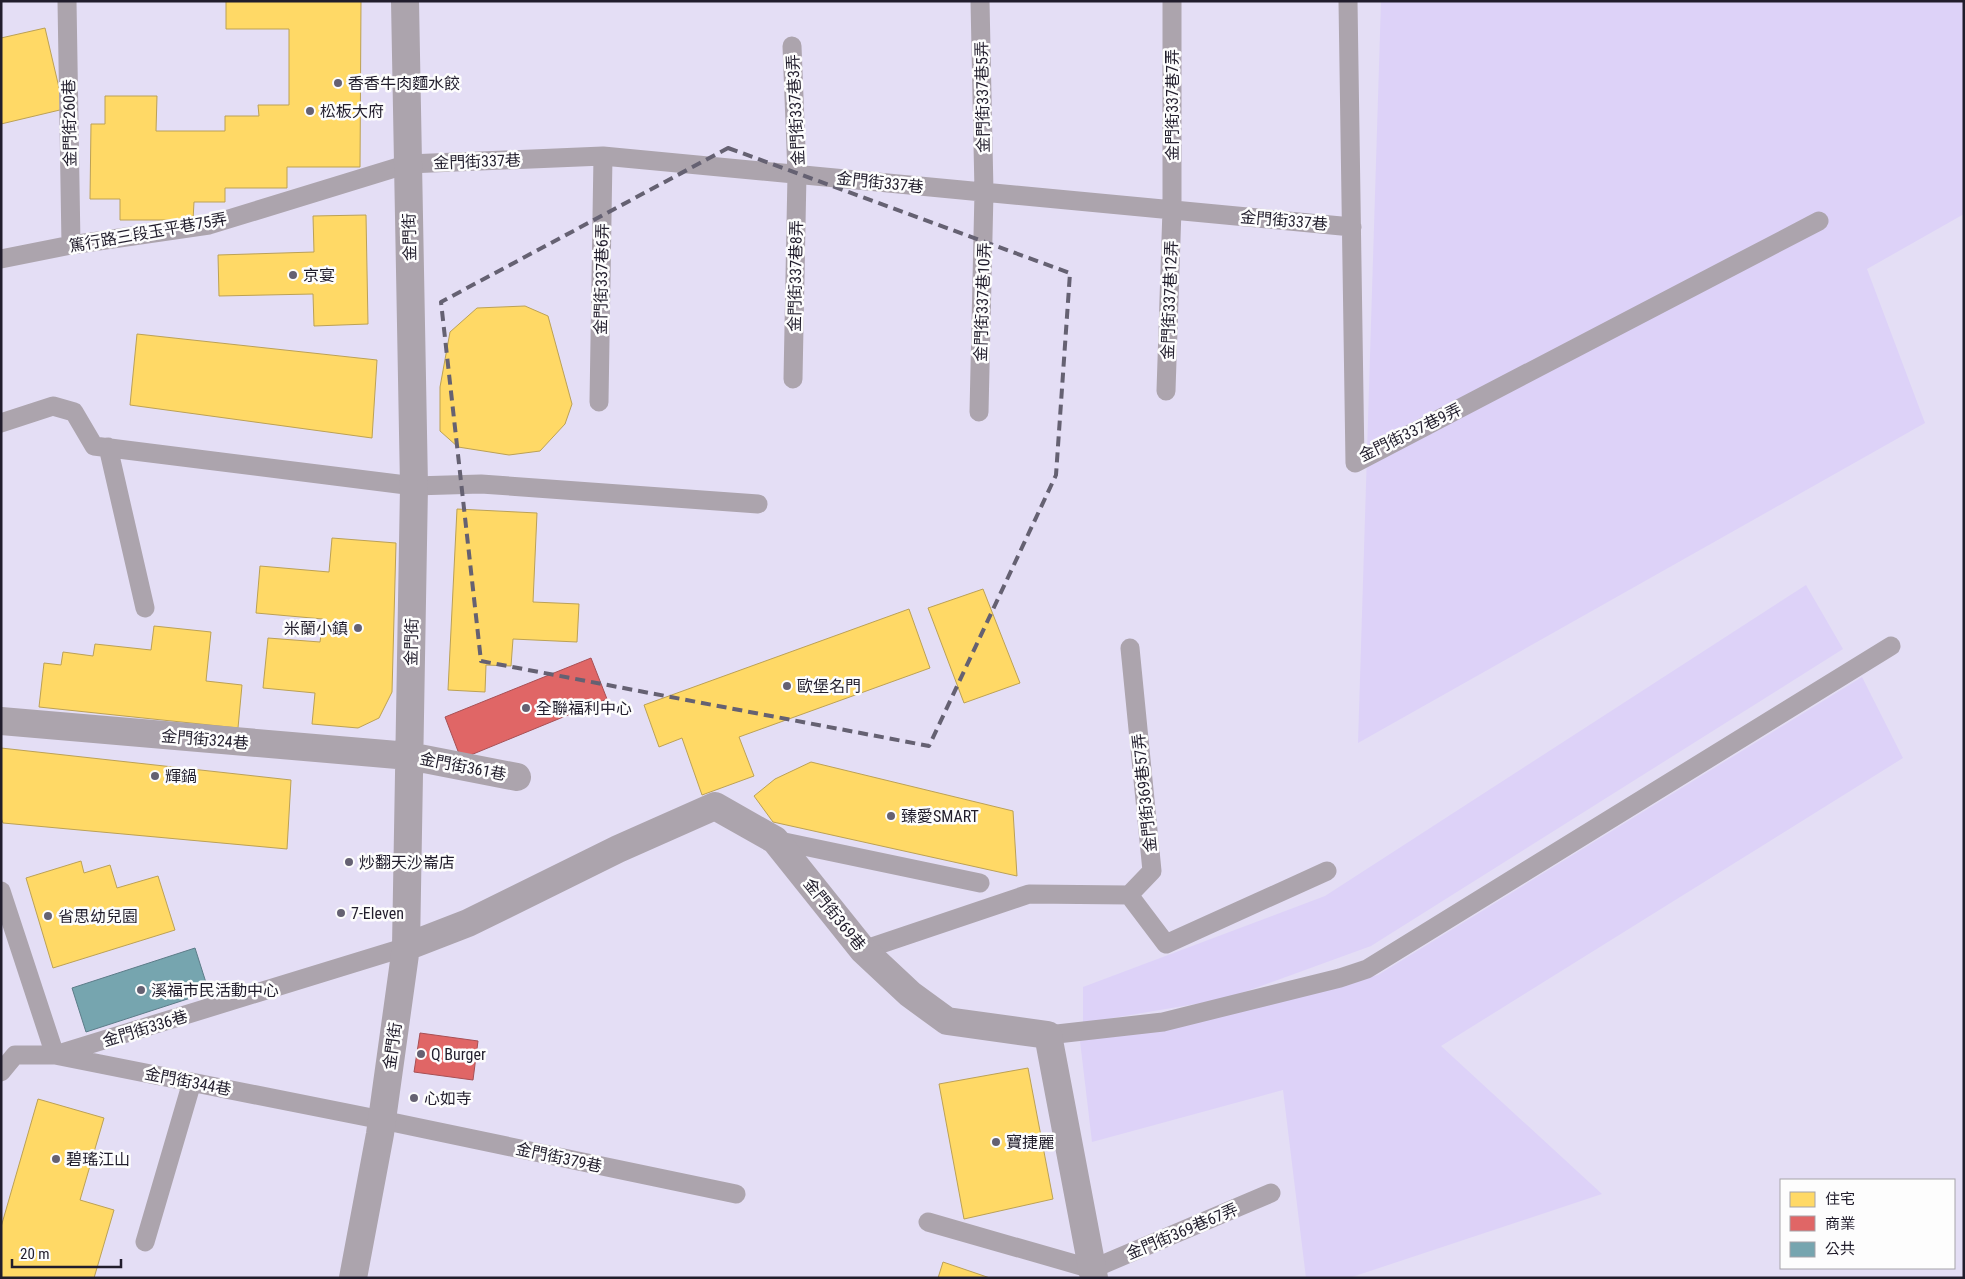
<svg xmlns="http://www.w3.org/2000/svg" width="1965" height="1279" font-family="'Roboto Condensed','Noto Sans TC',sans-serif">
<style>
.built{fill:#ddd2f8}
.homes{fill:#ffd966;stroke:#bca155}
.shops{fill:#e06666;stroke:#a75055}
.public{fill:#76a5af;stroke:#5c7c88}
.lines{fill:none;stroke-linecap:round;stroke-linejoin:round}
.lane{stroke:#aca4ad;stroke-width:19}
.street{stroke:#aca4ad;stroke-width:28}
.marked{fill:none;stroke:#656172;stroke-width:4;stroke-dasharray:10 6;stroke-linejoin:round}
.poi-dot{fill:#656172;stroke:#fdfdfd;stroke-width:2}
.labels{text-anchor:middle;stroke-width:5;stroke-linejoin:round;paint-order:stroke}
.poi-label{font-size:16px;fill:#211d2c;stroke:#fdfdfd;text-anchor:start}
.street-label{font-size:16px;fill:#211d2c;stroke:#fdfdfd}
</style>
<rect width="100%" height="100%" fill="#e4def5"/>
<path class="built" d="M 1381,1 L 1964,1 L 1964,214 L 1867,269 L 1925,423 L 1358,743 Z
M 1806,585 L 1843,649 L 1371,946 L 1225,999 L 1083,1023 L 1083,987 L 1325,896 Z
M 1862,677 L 1903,758 L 1441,1046 L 1602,1194 L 1349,1278 L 1306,1278 L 1283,1090 L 1092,1142 L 1080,1041 L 1233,1012 L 1378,975 Z"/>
<path class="homes" d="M 226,1 L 361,1 L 360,167 L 287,167 L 287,188 L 225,188 L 225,202 L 194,202 L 193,220 L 120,220 L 120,199 L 90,199 L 91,124 L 105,124 L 105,96 L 157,96 L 156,131 L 225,131 L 225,116 L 259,116 L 258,105 L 289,105 L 289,29 L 226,29 Z
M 45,28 L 64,109 L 1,124 L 1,38 Z
M 366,215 L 368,324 L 314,326 L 313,294 L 219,296 L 218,255 L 314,252 L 313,216 Z
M 525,306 L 548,316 L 572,404 L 565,424 L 540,451 L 509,455 L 458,447 L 440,431 L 440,387 L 450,332 L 477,308 Z
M 137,334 L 377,360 L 372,438 L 130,405 Z
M 457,509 L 537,513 L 533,602 L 579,604 L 577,642 L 513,639 L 511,666 L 486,665 L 485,692 L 448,690 Z
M 332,538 L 396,543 L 392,692 L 379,718 L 358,728 L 312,724 L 315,693 L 263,688 L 268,638 L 320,642 L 323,619 L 256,613 L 260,566 L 329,572 Z
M 983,589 L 1020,683 L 964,703 L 928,608 Z
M 909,609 L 930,668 L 739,737 L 754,776 L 702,795 L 682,738 L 659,747 L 644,705 Z
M 154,626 L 211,632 L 206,681 L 242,685 L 238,728 L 39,707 L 44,663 L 61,665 L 63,652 L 93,656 L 95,644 L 151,650 Z
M 1,748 L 291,780 L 287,849 L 3,823 L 1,818 Z
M 811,762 L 1013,811 L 1017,876 L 773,822 L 754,796 L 775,779 Z
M 81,861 L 84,873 L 110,865 L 117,888 L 158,876 L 175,930 L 53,968 L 26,878 Z
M 1028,1068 L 1053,1199 L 964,1219 L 939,1084 Z
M 38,1099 L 104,1118 L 80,1200 L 114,1210 L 94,1278 L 1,1278 L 1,1227 Z
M 943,1262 L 990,1278 L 938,1278 Z"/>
<path class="shops" d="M 591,658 L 607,699 L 461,759 L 445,717 Z
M 420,1033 L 478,1041 L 473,1080 L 414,1072 Z"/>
<path class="public" d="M 195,948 L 209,992 L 86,1032 L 72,988 Z"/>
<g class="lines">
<path class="lane" d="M 67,1 L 71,245
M 1348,1 L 1355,463 L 1819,221
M 792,46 L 797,174 L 793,379
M 1,259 L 71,245 L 209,225 L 408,164 L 603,156 L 1352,227
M 1166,391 L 1172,209 L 1172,1
M 599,402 L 603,156
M 979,412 L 984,192 L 980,1
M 1,423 L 53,406 L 74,412 L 94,446 L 414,486 L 481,484 L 758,504
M 108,447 L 145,608
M 775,840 L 980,883
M 1,891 L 55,1055 L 406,947
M 1129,895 L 1166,944 L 1327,871
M 863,950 L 1029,894 L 1129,895 L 1152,871 L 1130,648
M 1048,1035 L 1163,1022 L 1340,978 L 1367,969 L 1891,646
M 1,1072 L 15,1055 L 55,1055 L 382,1120 L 736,1194
M 928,1222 L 1092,1269 L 1271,1193
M 145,1242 L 192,1082"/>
<path class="street" d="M 1,721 L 409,756 L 517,777
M 406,947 L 468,923 L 618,849 L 715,806 L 775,840 L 863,950 L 910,994 L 947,1021 L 1048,1035 L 1094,1278
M 353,1278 L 380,1134 L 406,947 L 414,486 L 405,1"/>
</g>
<path class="marked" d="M 728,148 L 1070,273 L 1056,475 L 929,746 L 481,661 L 441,302 Z"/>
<g class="poi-dot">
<circle cx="338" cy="83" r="5"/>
<circle cx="310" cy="111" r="5"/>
<circle cx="293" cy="275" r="5"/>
<circle cx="358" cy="628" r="5"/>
<circle cx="787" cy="686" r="5"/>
<circle cx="526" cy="708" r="5"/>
<circle cx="155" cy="776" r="5"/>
<circle cx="891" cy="816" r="5"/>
<circle cx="349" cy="862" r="5"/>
<circle cx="341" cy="913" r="5"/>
<circle cx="48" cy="916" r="5"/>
<circle cx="141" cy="990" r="5"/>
<circle cx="421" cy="1054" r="5"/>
<circle cx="414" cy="1098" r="5"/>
<circle cx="996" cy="1142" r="5"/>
<circle cx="56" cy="1159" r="5"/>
</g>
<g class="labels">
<g class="poi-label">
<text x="348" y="89">香香牛肉麵水餃</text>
<text x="320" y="117">松板大府</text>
<text x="303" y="281">京宴</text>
<text x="348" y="634" text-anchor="end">米蘭小鎮</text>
<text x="797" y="692">歐堡名門</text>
<text x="536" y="714">全聯福利中心</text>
<text x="165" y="782">輝鍋</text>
<text x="901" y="822">臻愛SMART</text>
<text x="359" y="868">炒翻天沙崙店</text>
<text x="351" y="919">7-Eleven</text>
<text x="58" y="922">省思幼兒園</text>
<text x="151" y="996">溪福市民活動中心</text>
<text x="431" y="1060">Q Burger</text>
<text x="424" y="1104">心如寺</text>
<text x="1006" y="1148">寶捷麗</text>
<text x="66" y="1165">碧瑤江山</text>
</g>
<g class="street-label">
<text transform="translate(982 97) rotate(-91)" y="6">金門街337巷5弄</text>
<text transform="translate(1172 105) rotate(-90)" y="6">金門街337巷7弄</text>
<text transform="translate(795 110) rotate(-93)" y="6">金門街337巷3弄</text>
<text transform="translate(69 123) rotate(-91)" y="6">金門街260巷</text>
<text transform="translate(477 161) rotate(-2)" y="6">金門街337巷</text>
<text transform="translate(880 182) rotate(6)" y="6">金門街337巷</text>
<text transform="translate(1284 220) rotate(5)" y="6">金門街337巷</text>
<text transform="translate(148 232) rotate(-10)" y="6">篤行路三段玉平巷75弄</text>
<text transform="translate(409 237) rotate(-91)" y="6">金門街</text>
<text transform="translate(795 276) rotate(-89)" y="6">金門街337巷8弄</text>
<text transform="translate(601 279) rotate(-89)" y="6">金門街337巷6弄</text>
<text transform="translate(1169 300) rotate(-88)" y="6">金門街337巷12弄</text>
<text transform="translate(982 302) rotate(-88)" y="6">金門街337巷10弄</text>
<text transform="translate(1410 432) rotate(-26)" y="6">金門街337巷9弄</text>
<text transform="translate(411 642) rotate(-89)" y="6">金門街</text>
<text transform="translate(205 739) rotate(5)" y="6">金門街324巷</text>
<text transform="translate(463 766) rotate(11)" y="6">金門街361巷</text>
<text transform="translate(1144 793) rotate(-96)" y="6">金門街369巷57弄</text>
<text transform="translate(835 914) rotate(51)" y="6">金門街369巷</text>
<text transform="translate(145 1028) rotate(-17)" y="6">金門街336巷</text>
<text transform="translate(392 1046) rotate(-82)" y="6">金門街</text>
<text transform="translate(188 1081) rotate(11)" y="6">金門街344巷</text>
<text transform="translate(559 1157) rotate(12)" y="6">金門街379巷</text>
<text transform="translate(1182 1231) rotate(-23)" y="6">金門街369巷67弄</text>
</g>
</g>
<rect width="1965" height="1279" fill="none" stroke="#211d2c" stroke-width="5"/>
<rect x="1780" y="1179" width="175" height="90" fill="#fdfdfd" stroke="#a5a3a9"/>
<rect x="1790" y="1192" width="25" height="15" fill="#ffd966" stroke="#a5a3a9"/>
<text x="1825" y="1204" font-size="15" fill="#211d2c">住宅</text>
<rect x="1790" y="1216" width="25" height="15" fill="#e06666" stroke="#a5a3a9"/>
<text x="1825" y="1229" font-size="15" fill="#211d2c">商業</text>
<rect x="1790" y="1242" width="25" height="15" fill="#76a5af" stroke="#a5a3a9"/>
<text x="1825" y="1254" font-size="15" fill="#211d2c">公共</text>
<path d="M12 1259v8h109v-8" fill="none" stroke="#211d2c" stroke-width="2.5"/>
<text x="20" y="1259" font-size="15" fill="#211d2c" stroke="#fdfdfd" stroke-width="4" paint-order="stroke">20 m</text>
</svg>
